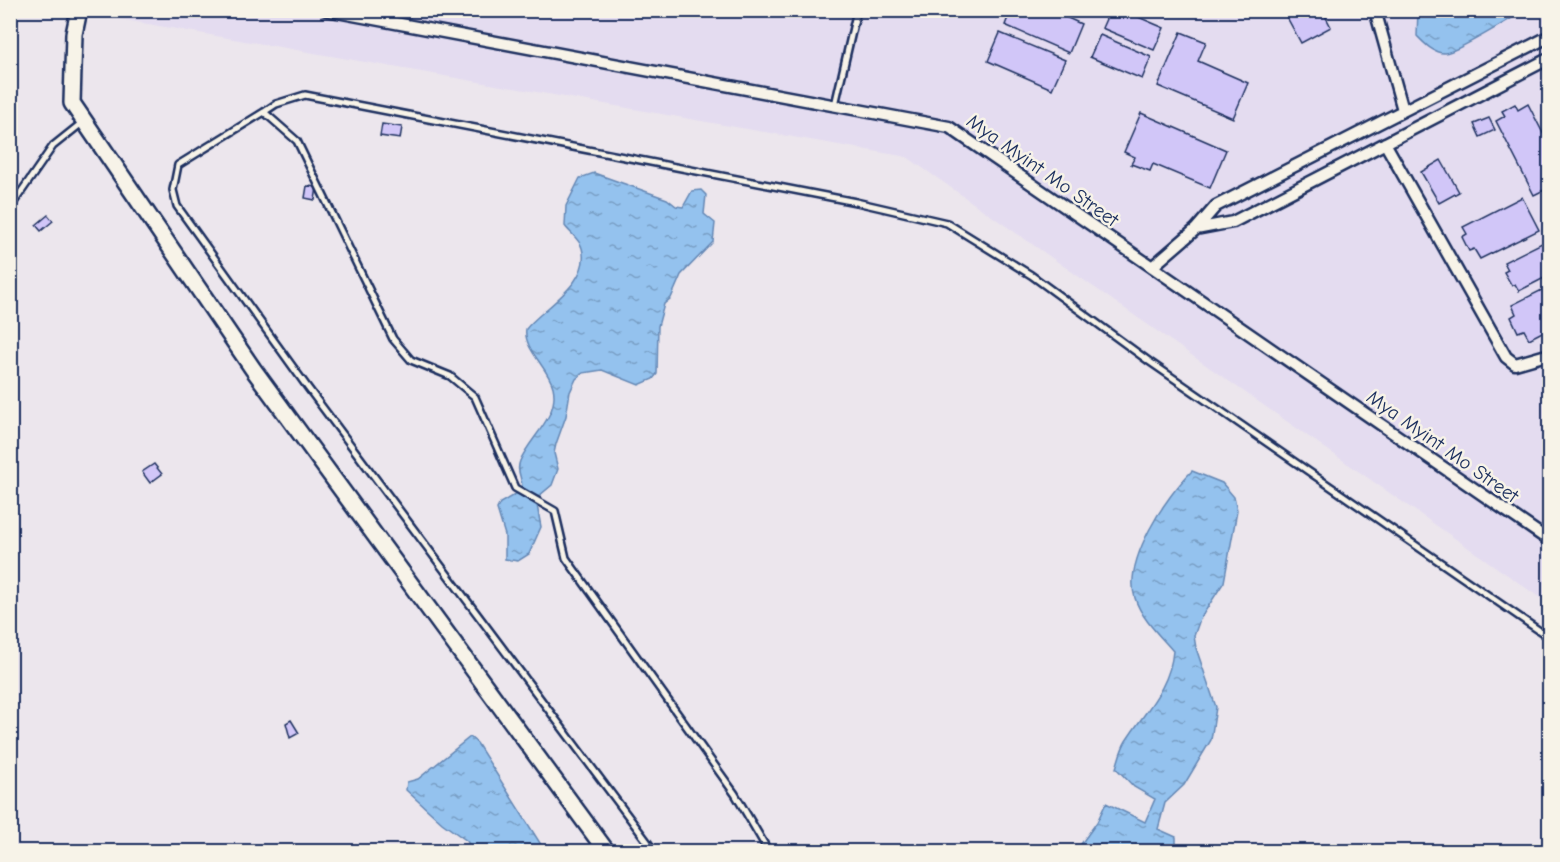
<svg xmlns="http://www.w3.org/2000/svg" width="1560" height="862" font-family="'Comic Neue',sans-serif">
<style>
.built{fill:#e4dcf0}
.water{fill:url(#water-ripples);stroke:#6487b4;stroke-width:1.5}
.building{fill:#d1c6f8;stroke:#1b2f5e;stroke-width:1.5}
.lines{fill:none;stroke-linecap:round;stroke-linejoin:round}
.service-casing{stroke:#1b2f5e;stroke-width:10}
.minor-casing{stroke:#1b2f5e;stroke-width:15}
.secondary-casing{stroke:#1b2f5e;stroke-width:20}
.service{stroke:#f7f3e8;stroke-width:5}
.minor{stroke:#f7f3e8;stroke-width:10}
.secondary{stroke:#f7f3e8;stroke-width:15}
.labels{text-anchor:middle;stroke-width:5;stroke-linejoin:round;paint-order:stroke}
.street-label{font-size:20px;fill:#1b2f5e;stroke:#f7f3e8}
</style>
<defs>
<pattern id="water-ripples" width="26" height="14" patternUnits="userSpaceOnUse" patternTransform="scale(1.5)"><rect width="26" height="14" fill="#94c2ee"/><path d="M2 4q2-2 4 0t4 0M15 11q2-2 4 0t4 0" fill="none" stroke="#789ec4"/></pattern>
</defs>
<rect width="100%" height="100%" fill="#ece6ed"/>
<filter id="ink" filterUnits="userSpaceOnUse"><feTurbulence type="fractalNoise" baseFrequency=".0167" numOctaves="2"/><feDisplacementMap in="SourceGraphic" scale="12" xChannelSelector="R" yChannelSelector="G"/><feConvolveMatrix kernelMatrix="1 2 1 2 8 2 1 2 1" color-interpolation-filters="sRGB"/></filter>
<g filter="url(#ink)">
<path class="built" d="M 74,11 L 1549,11 L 1549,604 L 907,157 Z"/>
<path class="water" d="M 1418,11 L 1418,10 L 1524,11 C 1511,18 1455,54 1444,53 C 1433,53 1424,43 1417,36 Z
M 594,173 L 667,199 L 676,206 L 683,207 L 692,191 L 701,190 L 706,195 L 704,214 L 715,223 L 713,242 L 681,275 L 671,298 L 664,304 L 658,326 L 657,374 L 653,379 L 639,385 L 602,370 L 583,373 L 576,379 L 570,392 L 566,416 L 556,444 L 554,453 L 558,469 L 552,485 L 539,496 L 537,505 L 541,527 L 529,554 L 518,561 L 505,559 L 505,535 L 497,509 L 500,503 L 521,491 C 525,480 515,473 520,461 C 530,437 560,416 553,387 C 548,367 523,349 526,329 C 542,308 592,283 582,248 C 580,240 570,233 565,226 L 566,206 L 580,178 Z
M 1192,471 L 1222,483 L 1234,497 L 1237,511 L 1224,582 L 1200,619 L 1194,636 L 1196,648 L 1216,707 L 1211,740 L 1184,785 L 1165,803 L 1158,829 L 1176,837 L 1176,851 L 1076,851 L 1097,822 L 1106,803 L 1145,822 L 1155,799 L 1134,787 L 1116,768 C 1119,759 1121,749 1126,741 C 1145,711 1170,688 1173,651 C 1160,636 1141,618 1135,598 C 1123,561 1166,496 1192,471 Z
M 470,737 L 477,743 L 545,851 L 473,851 L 467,841 L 442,823 L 406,790 L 407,782 L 418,779 Z"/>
<path class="building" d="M 1011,10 L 1050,10 L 1081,24 L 1069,53 L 1005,25 Z
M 1110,10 L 1122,10 L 1164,28 L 1154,50 L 1102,28 Z
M 1283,10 L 1322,10 L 1331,27 L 1301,43 Z
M 1181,32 L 1206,42 L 1198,61 L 1248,83 L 1233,118 L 1158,86 Z
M 1000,33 L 1065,60 L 1052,89 L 988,61 Z
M 1100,35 L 1151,57 L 1142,79 L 1090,57 Z
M 1515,104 L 1518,110 L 1528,104 L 1550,147 L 1550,187 L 1534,195 L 1496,121 L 1505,116 L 1502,111 Z
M 1141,113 L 1226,150 L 1210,188 L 1153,164 L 1150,171 L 1131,164 L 1135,157 L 1124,152 Z
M 1489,118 L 1495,130 L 1480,137 L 1474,124 Z
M 382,124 L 402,127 L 400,139 L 380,136 Z
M 1441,160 L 1459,192 L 1439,203 L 1421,172 Z
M 307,186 L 317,187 L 315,200 L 305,198 Z
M 1522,197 L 1539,230 L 1480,259 L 1474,249 L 1469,251 L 1462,237 L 1467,234 L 1463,227 Z
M 48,215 L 53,221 L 41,231 L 36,225 Z
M 1550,239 L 1550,275 L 1519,291 L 1515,284 L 1512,286 L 1504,272 L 1508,270 L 1504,262 Z
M 1550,286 L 1550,328 L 1529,339 L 1524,330 L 1518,332 L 1511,317 L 1516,314 L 1512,305 Z
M 154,464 L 162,474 L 150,483 L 142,472 Z
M 291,720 L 299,733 L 290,738 L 286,723 Z"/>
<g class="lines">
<g class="service-casing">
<path id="service" d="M 835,105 L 857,10
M 264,112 L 276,104 L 305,95 L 856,202 L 947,223 L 1031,275 L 1150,362 L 1550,638
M 10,208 L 53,146 L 83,122
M 655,852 L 308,388 L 177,206 L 173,190 L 178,165 L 264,112 L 297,141 L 393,339 L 411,360 L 450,376 L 475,397 L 515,488 L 555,511 L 566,558 L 735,794 L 769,852"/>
</g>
<g class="minor-casing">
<path id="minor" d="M 326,10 L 949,127 L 1550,541
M 1375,10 L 1403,110
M 1385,143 L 1506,357 L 1515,364 L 1550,354
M 1196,229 L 1233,222 L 1550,58
M 1152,267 L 1196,229 L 1216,206 L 1550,36"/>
</g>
<g class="secondary-casing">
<path id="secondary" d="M 79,10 L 74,34 L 72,103 L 253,369 L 607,852"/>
</g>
<use href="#service" class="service"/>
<use href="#minor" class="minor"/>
<use href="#secondary" class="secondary"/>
</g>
</g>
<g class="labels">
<g class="street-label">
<text transform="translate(1043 170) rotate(35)" y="7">Mya Myint Mo Street</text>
<text transform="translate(1443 446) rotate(35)" y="7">Mya Myint Mo Street</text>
</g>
</g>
<rect width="1560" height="862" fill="none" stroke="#f7f3e8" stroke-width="36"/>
<rect x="18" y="18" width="1524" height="826" fill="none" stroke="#1b2f5e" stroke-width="2" filter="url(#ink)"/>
</svg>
